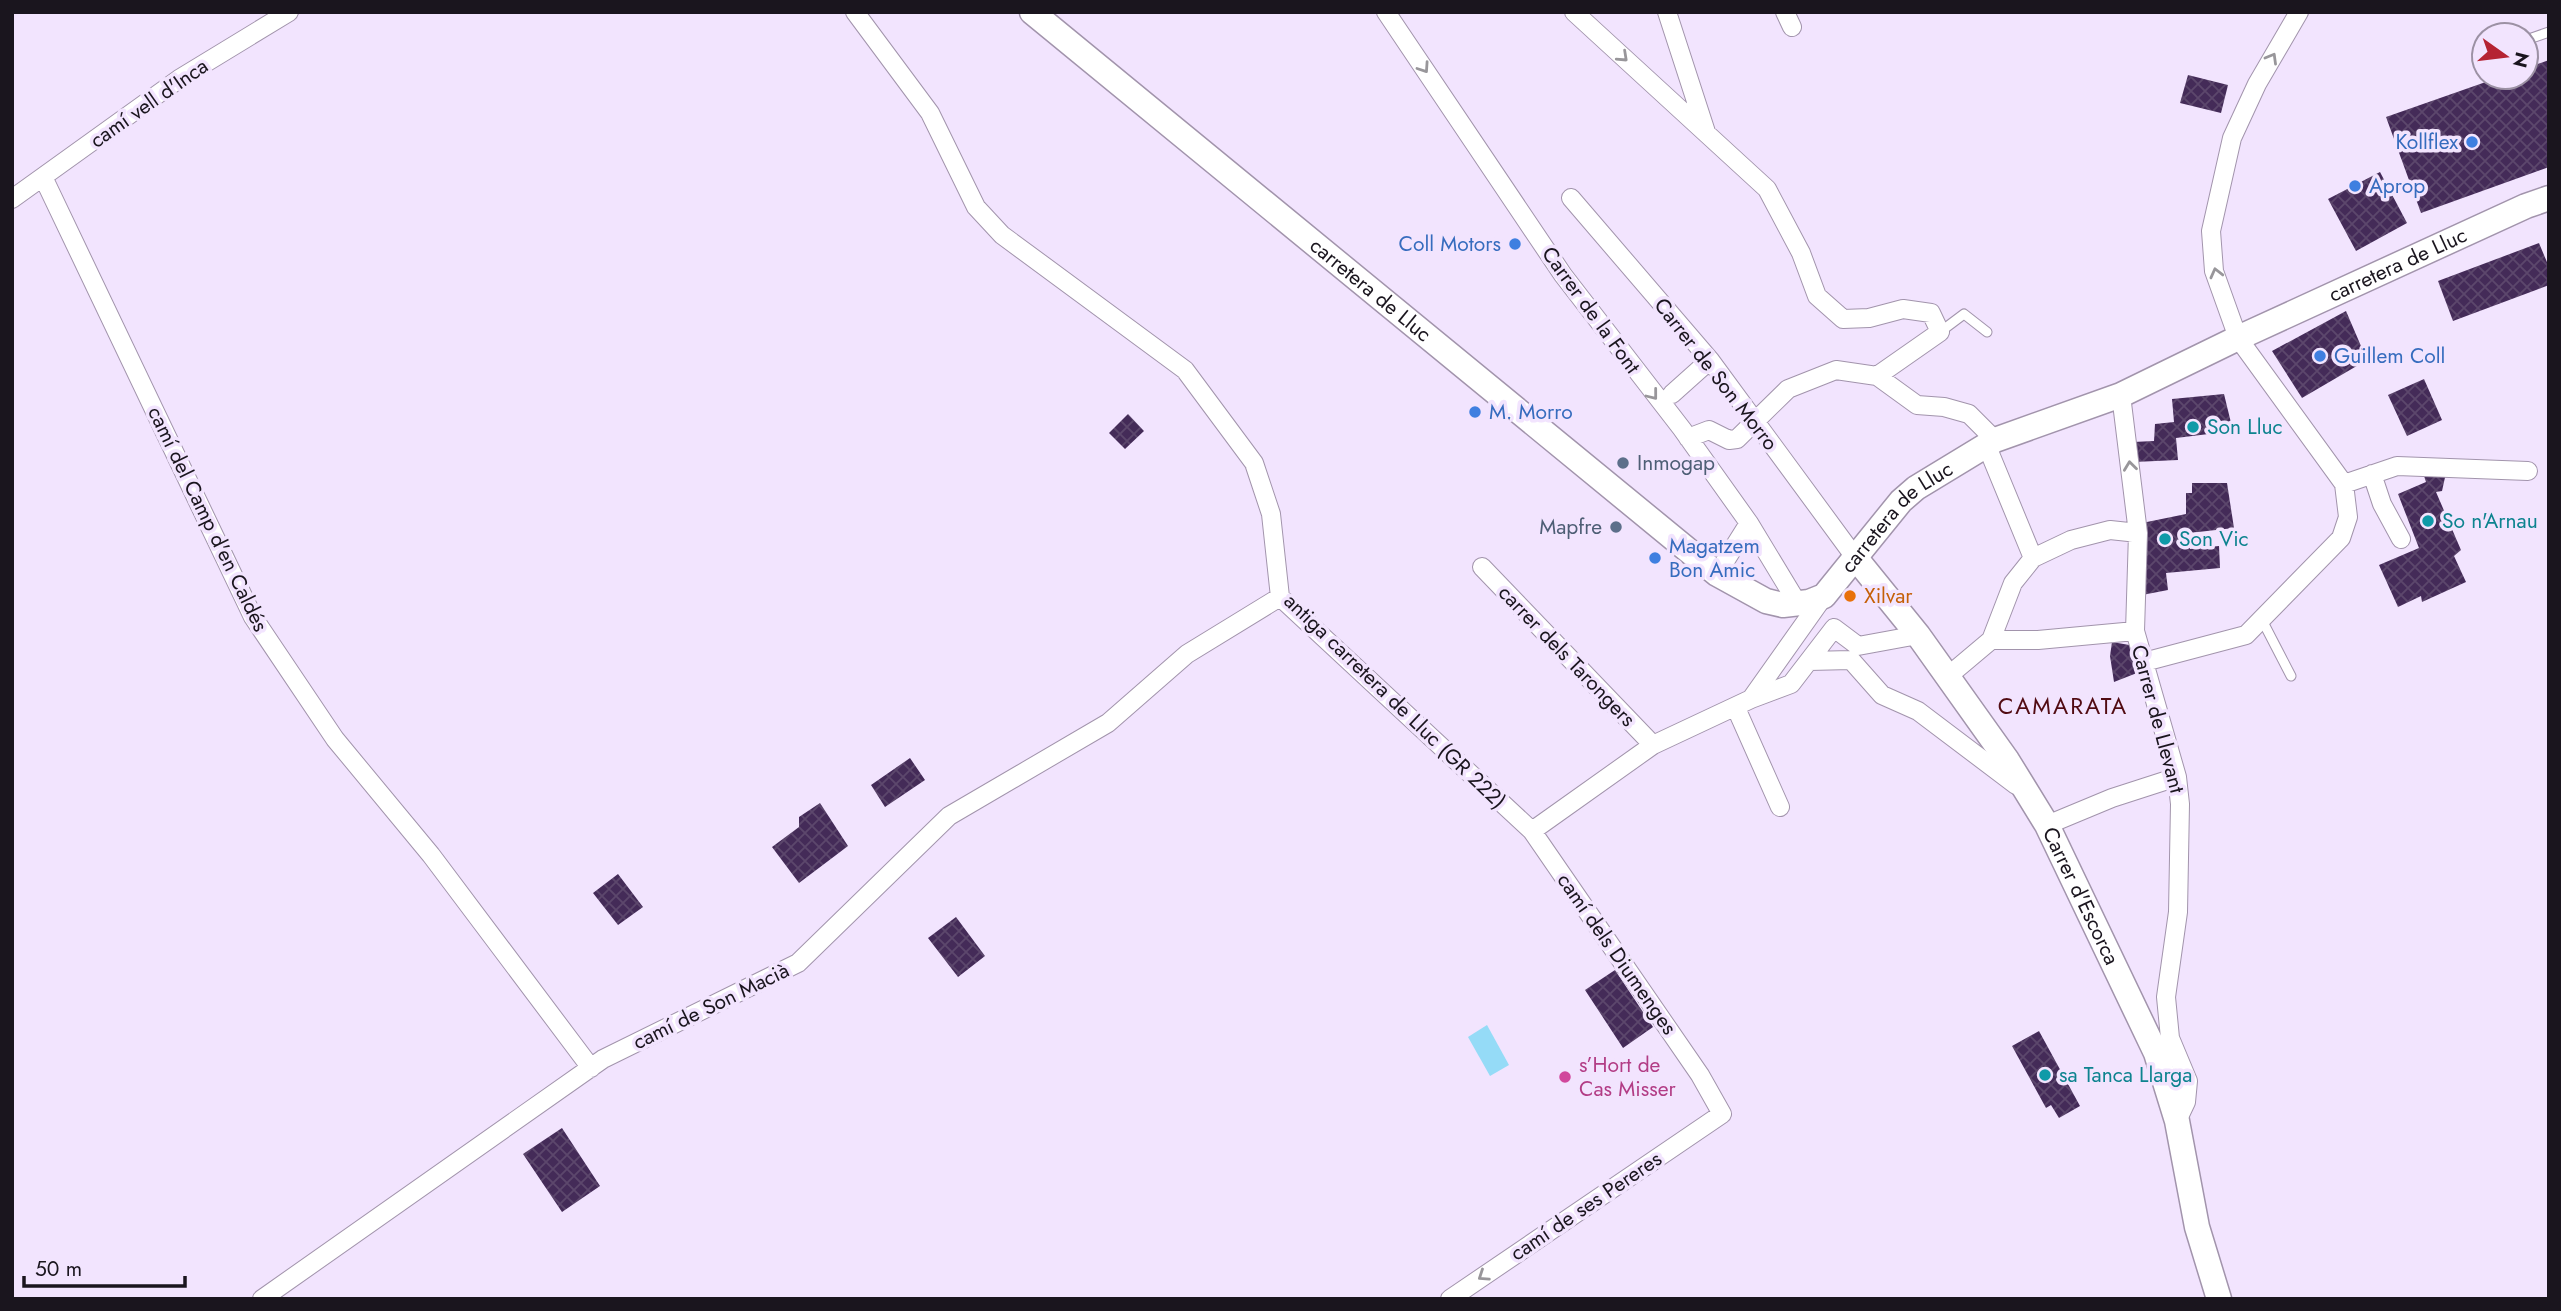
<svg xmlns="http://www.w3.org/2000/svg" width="2561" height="1311" font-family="Jost,sans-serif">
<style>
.water{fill:#95dbf7}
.building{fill:url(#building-cross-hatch)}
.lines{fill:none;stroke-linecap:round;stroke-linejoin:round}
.lane-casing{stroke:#a294ac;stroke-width:11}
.street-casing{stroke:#a294ac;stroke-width:20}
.secondary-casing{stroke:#a294ac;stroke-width:27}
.lane{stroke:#fff;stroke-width:9}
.street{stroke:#fff;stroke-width:18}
.secondary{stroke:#fff;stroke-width:24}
.oneway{stroke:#98969a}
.shop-dot{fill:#3f7fe0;stroke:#f2e4fe;stroke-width:2.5}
.culture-dot{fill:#0f9aa8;stroke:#f2e4fe;stroke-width:2.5}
.service-dot{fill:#5c6f8a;stroke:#f2e4fe;stroke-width:2.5}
.food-dot{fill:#e8710a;stroke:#f2e4fe;stroke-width:2.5}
.hotel-dot{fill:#d1479c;stroke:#f2e4fe;stroke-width:2.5}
.labels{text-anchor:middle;stroke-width:7;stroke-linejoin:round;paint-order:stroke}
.street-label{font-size:21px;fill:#1a151e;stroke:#f2e4fe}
.shop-label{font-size:21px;fill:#366cbe;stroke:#f2e4fe;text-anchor:start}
.culture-label{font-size:21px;fill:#0d838f;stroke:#f2e4fe;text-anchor:start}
.service-label{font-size:21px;fill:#4e5e75;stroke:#f2e4fe;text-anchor:start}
.food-label{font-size:21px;fill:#c56008;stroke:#f2e4fe;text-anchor:start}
.hotel-label{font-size:21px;fill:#b23c85;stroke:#f2e4fe;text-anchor:start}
.neighbourhood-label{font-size:23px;letter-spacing:2px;fill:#510b12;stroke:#f2e4fe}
</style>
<defs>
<pattern id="building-cross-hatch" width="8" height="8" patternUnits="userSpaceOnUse" patternTransform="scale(1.75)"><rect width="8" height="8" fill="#442b58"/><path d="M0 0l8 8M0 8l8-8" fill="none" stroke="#5c476c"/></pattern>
</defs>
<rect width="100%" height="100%" fill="#f2e4fe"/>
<path class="water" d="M 1487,1025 L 1509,1065 L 1490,1076 L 1468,1037 Z"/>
<path class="building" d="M 2549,60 L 2549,167 L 2421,213 L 2386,117 L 2500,77 L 2526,77 L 2526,68 Z
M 2188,75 L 2228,85 L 2221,113 L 2180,103 Z
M 2380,172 L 2407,223 L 2356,251 L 2328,199 Z
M 2539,243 L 2549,267 L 2549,285 L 2453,321 L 2438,281 Z
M 2346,311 L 2367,360 L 2302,398 L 2272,351 Z
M 2424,379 L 2442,420 L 2407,436 L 2388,395 Z
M 2224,394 L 2233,431 L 2176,438 L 2178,460 L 2134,462 L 2133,442 L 2154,441 L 2155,424 L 2174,422 L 2172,399 Z
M 1128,414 L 1144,431 L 1125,449 L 1109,433 Z
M 2422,470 L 2446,473 L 2442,491 L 2436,492 L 2461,550 L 2454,556 L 2466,582 L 2422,602 L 2421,596 L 2398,607 L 2379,565 L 2419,548 L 2398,494 L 2426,482 Z
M 2192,483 L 2227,483 L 2234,528 L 2189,533 L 2190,549 L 2219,546 L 2220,568 L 2166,573 L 2168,590 L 2137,596 L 2142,523 L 2186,514 L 2186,493 L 2192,493 Z
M 2112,642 L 2135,646 L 2142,671 L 2114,682 L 2110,656 Z
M 910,758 L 925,780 L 885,807 L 871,785 Z
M 820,803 L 848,846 L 799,883 L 772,847 L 799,827 L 799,817 Z
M 618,874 L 643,907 L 618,925 L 593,893 Z
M 956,917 L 985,956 L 958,977 L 928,938 Z
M 1615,970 L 1653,1027 L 1623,1048 L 1585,990 Z
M 2039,1031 L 2080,1106 L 2059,1118 L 2051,1105 L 2046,1108 L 2012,1046 Z
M 562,1128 L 600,1186 L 562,1212 L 523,1154 Z"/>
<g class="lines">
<g class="lane-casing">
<path id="lane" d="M 2526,40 L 2549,32
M 1940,332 L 1964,314 L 1987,332
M 2262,620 L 2291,676"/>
</g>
<g class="street-casing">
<path id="street" d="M 855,12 L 930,113 L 976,207 L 1002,235 L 1185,370 L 1254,463 L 1271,514 L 1280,597 L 1532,831 L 1700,1075 L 1722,1114 L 1450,1299
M 1386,12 L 1563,275 L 1682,429 L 1749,523 L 1798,604
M 1574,12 L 1767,189 L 1801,253 L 1817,296 L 1843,319 L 1869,318 L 1903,309 L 1931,313 L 1940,332 L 1877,376
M 1667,12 L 1706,132
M 1785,12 L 1792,27
M 44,179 L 253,617 L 335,739 L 431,855 L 591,1068
M 1571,198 L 1710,360 L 1854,556
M 12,199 L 179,79 L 289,12
M 1672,394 L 1710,360
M 2121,395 L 2138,533 L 2135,631 L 2177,777 L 2180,804 L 2178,912 L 2166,997 L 2170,1038 L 2188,1081 L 2186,1102 L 2177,1121
M 1688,438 L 1709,430 L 1729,440 L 1737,439 L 1788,389 L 1836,370 L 1877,376 L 1917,405 L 1944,407 L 1969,414 L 1995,440
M 1986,444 L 2033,558
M 2372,474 L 2382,504 L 2401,539
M 2344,484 L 2397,466 L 2528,471
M 1482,567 L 1653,745
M 1717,574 L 1749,523
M 1824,596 L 1751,699 L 1791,684 L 1834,628 L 1858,646 L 1918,635
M 1991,640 L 2013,583 L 2033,558 L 2071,540 L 2110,530 L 2138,533
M 1809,661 L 1851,660 L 1882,695 L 1918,711 L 2016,785
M 2144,662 L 2246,635 L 2341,538 L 2348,517 L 2344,484 L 2238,338 L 2214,271 L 2211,231 L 2232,138 L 2257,84 L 2299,12
M 1947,677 L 1991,640 L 2038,640 L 2135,631
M 1736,708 L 1780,807
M 2047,825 L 2112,798 L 2177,777
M 1532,831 L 1653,745 L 1751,699
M 262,1299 L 603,1059 L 798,963 L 949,816 L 1108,723 L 1187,654 L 1280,597"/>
</g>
<g class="secondary-casing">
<g id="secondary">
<path id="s1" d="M 1032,12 L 1717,574 L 1766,601 L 1783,605 L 1809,602 L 1824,596 L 1901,501 L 1916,488 L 1995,440 L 2121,395 L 2238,338 L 2526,206 L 2549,198"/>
<path id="s2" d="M 1854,556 L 1918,635 L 2007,760 L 2047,825 L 2156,1053 L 2177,1121 L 2197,1227 L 2219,1299"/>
</g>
</g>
<use href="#lane" class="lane"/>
<use href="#street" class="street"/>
<use href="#secondary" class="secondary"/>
</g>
<defs><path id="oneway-chevron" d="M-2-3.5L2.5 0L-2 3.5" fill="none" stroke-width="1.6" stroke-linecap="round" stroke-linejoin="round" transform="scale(1.75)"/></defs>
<g class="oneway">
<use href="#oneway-chevron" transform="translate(1623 57) rotate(43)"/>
<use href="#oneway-chevron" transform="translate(2272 58) rotate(-60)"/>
<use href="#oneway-chevron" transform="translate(1424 68) rotate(56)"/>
<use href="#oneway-chevron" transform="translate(2216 273) rotate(-104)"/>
<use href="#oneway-chevron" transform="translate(1653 395) rotate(52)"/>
<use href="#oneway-chevron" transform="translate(2130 466) rotate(-97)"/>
<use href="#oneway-chevron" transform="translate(1483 1276) rotate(146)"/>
</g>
<g class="shop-dot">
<circle cx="2472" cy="142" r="7"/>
<circle cx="2355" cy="186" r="7"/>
<circle cx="1515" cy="244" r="7"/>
<circle cx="2320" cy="356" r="7"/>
<circle cx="1475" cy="412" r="7"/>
<circle cx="1655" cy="558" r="7"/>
</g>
<g class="culture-dot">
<circle cx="2193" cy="427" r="7"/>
<circle cx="2428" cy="521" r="7"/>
<circle cx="2165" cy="539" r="7"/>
<circle cx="2045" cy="1075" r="7"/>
</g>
<g class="service-dot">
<circle cx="1623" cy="463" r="7"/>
<circle cx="1616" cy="527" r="7"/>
</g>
<circle class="food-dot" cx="1850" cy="596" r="7"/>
<circle class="hotel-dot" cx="1565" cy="1077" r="7"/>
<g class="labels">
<g class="street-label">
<text transform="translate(149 103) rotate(-35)" y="7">camí vell d'Inca</text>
<text dy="7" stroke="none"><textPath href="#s1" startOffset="1676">carretera de Lluc</textPath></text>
<text dy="7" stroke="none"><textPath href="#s1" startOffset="438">carretera de Lluc</textPath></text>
<text transform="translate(1591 310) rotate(54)" y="7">Carrer de la Font</text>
<text transform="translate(1716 374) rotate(52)" y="7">Carrer de Son Morro</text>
<text transform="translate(208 519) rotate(64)" y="7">camí del Camp d'en Caldés</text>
<text dy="7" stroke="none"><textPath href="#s1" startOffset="1110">carretera de Lluc</textPath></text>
<text transform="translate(1567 656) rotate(46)" y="7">carrer dels Tarongers</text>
<text transform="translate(1395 701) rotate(44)" y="7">antiga carretera de Lluc (GR 222)</text>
<text transform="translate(2158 719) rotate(75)" y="7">Carrer de Llevant</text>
<text dy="7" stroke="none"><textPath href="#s2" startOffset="410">Carrer d'Escorca</textPath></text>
<text transform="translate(1617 954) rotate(55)" y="7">camí dels Diumenges</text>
<text transform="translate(711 1006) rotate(-26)" y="7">camí de Son Macià</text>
<text transform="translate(1586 1206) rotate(-34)" y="7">camí de ses Pereres</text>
</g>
<g class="shop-label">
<text x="2458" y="149" text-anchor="end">Kollflex</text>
<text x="2369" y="193">Aprop</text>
<text x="1501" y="251" text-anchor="end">Coll Motors</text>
<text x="2334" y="363">Guillem Coll</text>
<text x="1489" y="419">M. Morro</text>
<text x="1669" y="553">Magatzem<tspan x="1669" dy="24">Bon Amic</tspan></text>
</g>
<g class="culture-label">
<text x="2207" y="434">Son Lluc</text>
<text x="2442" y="528">So n'Arnau</text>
<text x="2179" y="546">Son Vic</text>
<text x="2059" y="1082">sa Tanca Llarga</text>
</g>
<g class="service-label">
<text x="1637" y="470">Inmogap</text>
<text x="1602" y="534" text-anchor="end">Mapfre</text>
</g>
<g class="food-label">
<text x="1864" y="603">Xilvar</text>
</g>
<g class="hotel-label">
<text x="1579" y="1072">s’Hort de<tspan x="1579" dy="24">Cas Misser</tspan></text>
</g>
<g class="neighbourhood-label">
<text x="2063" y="714">CAMARATA</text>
</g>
</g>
<rect width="2561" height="1311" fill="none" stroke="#1a151e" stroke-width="28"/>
<g transform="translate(2505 56) rotate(104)"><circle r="33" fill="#f2e4fe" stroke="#9c91a4" stroke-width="2"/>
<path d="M0-5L12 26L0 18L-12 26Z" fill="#b52333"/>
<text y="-10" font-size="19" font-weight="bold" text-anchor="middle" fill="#1a151e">N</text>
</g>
<path d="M24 1276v10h161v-10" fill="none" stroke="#1a151e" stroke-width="3.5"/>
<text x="35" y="1276" font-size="21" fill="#1a151e" stroke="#f2e4fe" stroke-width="5" paint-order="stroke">50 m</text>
</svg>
